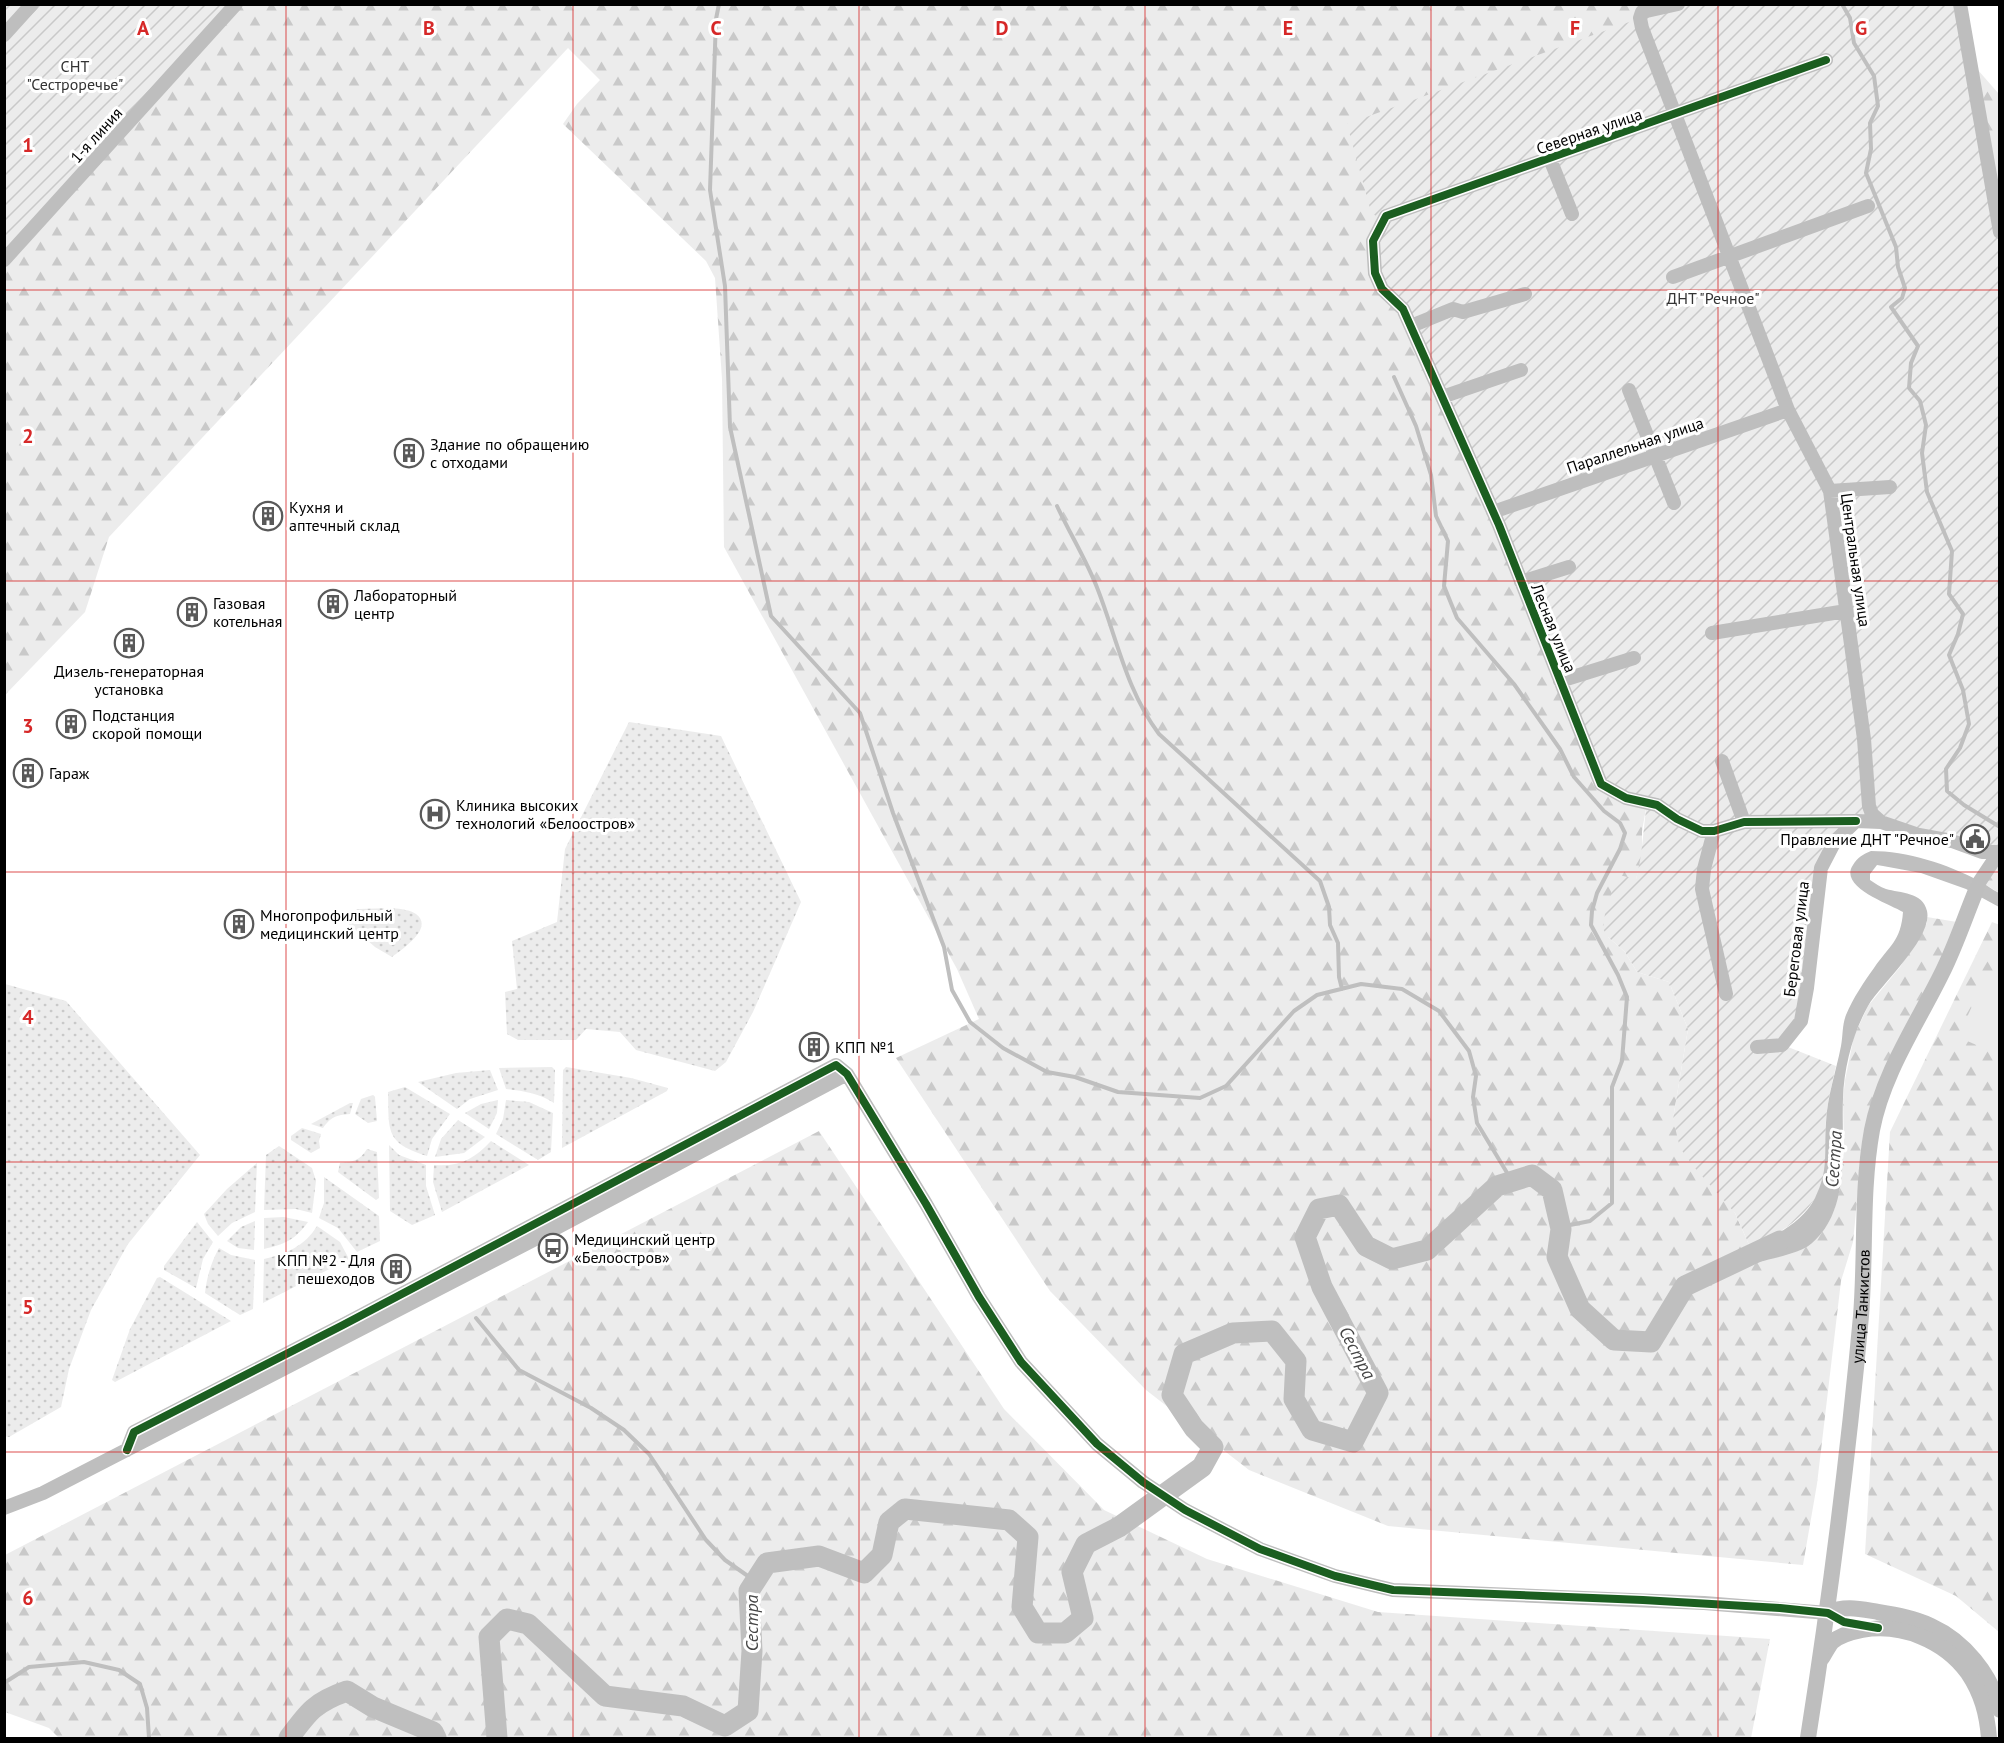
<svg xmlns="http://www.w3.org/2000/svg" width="2004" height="1743" font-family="'PT Sans',sans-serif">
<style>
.grass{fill:url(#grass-dots)}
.forest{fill:url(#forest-firs)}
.garden{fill:url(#garden-furrows)}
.pitch{fill:#ececec}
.water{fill:#bfbfbf}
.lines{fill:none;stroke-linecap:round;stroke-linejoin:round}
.stream{stroke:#bfbfbf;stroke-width:4}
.river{stroke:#bfbfbf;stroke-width:21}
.minor{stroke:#bebebe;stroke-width:14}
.tertiary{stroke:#bebebe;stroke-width:16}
.cycleway-casing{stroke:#fff;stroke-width:11}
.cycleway{stroke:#1b5e20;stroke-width:8}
.grid{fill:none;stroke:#d62828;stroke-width:1.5;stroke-opacity:0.55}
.labels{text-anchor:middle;stroke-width:6;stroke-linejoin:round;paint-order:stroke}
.park-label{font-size:16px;fill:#333;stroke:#fff}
.street-label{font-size:16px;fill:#000;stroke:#fff}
.poi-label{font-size:16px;fill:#000;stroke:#fff;text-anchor:start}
.water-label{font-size:18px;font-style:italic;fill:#444;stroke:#fff}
.grid-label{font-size:20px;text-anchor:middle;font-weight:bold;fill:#d62828;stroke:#fff;stroke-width:6;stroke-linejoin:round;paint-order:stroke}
</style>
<defs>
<pattern id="grass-dots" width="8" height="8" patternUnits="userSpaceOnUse" patternTransform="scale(1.5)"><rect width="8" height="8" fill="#ececec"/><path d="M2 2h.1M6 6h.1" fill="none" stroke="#c9c9c9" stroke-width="1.8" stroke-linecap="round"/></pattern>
<pattern id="forest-firs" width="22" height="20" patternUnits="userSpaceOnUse" patternTransform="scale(1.5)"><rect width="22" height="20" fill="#ececec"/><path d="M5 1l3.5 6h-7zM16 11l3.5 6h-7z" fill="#c9c9c9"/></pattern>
<pattern id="garden-furrows" width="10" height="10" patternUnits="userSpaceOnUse" patternTransform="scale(1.5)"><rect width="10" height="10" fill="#ececec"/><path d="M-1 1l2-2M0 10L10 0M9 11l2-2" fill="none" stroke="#c9c9c9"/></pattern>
</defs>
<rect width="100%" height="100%" fill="#fff"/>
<path class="grass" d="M 629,722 L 721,736 L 801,902 L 753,1012 L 726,1062 L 715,1071 L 636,1050 L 620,1032 L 586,1029 L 576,1040 L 518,1040 L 507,1034 L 505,992 L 517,989 L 512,941 L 557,922 L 565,849 Z
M 393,908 C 400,909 411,910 416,914 C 435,928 401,950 392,957 L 375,947 L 344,920 L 347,913 L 359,909 Z
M 5,984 L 66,1001 L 200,1155 L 128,1244 L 91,1310 L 69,1369 L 61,1407 L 9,1437 L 4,1436 Z
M 552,1067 L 555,1070 L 554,1103 C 539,1093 523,1091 506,1089 L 499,1068 Z
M 566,1067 L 631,1078 L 668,1088 L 667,1091 L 562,1148 L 563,1070 Z
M 490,1070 L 498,1090 L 470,1099 L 457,1109 L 418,1082 L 456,1073 Z
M 405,1087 L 450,1114 L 432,1139 L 427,1156 C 385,1143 389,1131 388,1092 Z
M 373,1095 L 375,1097 L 377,1121 L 368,1123 L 355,1114 L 361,1099 Z
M 498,1100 L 497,1113 L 489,1129 L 465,1113 L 481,1104 Z
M 506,1100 L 529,1102 L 553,1113 L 551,1152 L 538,1160 L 496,1134 L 503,1119 Z
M 350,1103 L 353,1103 L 350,1114 C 336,1115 331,1117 323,1128 L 311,1124 Z
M 458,1120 L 485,1137 L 464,1153 L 435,1157 L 441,1139 Z
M 302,1128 L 321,1134 L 319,1141 L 320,1148 L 311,1153 L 291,1140 L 291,1136 Z
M 491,1141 L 529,1165 L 442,1212 L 433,1182 L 434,1165 C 460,1167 474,1159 491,1141 Z
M 389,1145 L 399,1155 L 426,1165 L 426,1186 L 435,1215 L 412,1225 L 390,1211 Z
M 279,1146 L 312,1168 L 316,1181 L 312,1213 L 296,1209 L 264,1210 L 266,1155 Z
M 367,1149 L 377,1152 L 379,1198 L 376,1200 L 338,1172 L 340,1163 C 354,1162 360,1160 367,1149 Z
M 257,1163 L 255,1212 L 232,1223 L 218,1236 L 208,1224 L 204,1214 L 227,1189 Z
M 324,1177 L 379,1216 L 380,1241 L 357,1252 L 338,1228 L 319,1218 L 324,1203 Z
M 284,1217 L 308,1222 C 295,1240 285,1244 264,1249 L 264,1218 Z
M 255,1221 L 254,1250 L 238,1248 L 227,1241 L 241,1227 Z
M 197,1222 L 213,1242 L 203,1259 L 196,1288 L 164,1270 L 164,1266 Z
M 317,1226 L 340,1242 L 349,1259 L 263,1303 L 264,1259 C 286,1254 305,1246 317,1226 Z
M 219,1248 L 231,1255 L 255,1260 L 253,1309 L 240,1315 L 205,1293 C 207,1276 211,1263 219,1248 Z
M 160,1277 L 231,1321 L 115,1382 L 112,1380 L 130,1329 L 157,1278 Z"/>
<path class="forest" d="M 236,5 L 1679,5 L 1640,18 L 1383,222 L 1403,309 L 1647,803 L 1642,831 L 1642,859 L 1636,879 L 1608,937 L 1625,952 L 1637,972 L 1669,982 L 1688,1029 L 1673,1119 L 1735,1213 L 1750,1247 L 1759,1262 L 1810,1245 L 1828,1223 L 1834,1210 L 1840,1188 L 1844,1150 L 1843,1099 L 1845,1080 L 1854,1036 L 1868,1006 L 1900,967 L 1927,923 L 1927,917 L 1957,922 L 1938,968 L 1880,1080 L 1859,1181 L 1853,1242 L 1841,1281 L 1817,1484 L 1803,1565 L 1388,1526 L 1249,1470 L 1146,1390 L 1050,1291 L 896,1058 L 979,1019 L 957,969 L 724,547 L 722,379 L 715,278 L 706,261 L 563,124 L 577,104 L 600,80 L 568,48 L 109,537 L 85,612 L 5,695 L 5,260 Z
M 1970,61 L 1999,94 L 1999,232 Z
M 1999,855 L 1999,893 L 1983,883 Z
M 1992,922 L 2000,925 L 1999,1632 L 1956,1596 L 1865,1554 L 1890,1132 Z
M 819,1131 L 1004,1409 L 1104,1510 L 1207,1559 L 1378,1612 L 1770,1639 L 1751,1738 L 59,1738 L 49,1728 L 5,1712 L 5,1555 Z"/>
<path class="garden" d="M 1679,4 L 1960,5 L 1999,232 L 1999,850 L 1860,821 L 1821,868 L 1801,1021 L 1783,1045 L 1836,1066 C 1832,1084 1827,1103 1826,1121 C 1825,1133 1827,1146 1827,1158 C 1825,1206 1789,1230 1750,1247 L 1735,1213 L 1694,1167 L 1680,1148 L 1673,1119 L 1688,1029 L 1669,982 L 1637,972 L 1625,952 L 1608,937 L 1603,929 L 1606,906 L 1619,875 L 1636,879 C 1643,854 1643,828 1647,803 L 1601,784 L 1403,309 L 1382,289 L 1374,245 L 1383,222 L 1371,212 L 1347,124 Z
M 5,5 L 236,5 L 5,260 Z"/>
<path class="pitch" d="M 1988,971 L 1999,975 L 1999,1022 L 1988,1050 L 1958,1037 Z"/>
<path class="water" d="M 1871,851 C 1907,851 1948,864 1979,881 C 1986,884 1992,890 1999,893 L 1999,907 L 1966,889 L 1921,873 L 1883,866 L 1877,865 L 1870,874 L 1870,880 C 1875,883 1880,887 1886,889 C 1900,893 1923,892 1927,911 C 1933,938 1882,983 1868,1006 C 1853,1033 1844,1067 1843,1098 C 1841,1144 1852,1210 1811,1244 C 1801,1253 1773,1258 1759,1262 L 1750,1247 C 1775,1236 1802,1223 1815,1198 C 1829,1170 1824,1153 1826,1123 C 1827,1097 1836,1072 1841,1046 C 1843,1036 1842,1025 1846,1015 C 1853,998 1864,982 1874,968 C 1889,946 1901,941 1903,912 C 1890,904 1838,887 1853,865 C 1857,858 1863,854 1871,851 Z"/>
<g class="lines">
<path class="stream" d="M 719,4 L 716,19 L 710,190 L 725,286 L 730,427 L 771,616 L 860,713 L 893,813 L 944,947 L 952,990 L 970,1022 L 1003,1048 L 1047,1072 L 1075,1077 L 1118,1092 L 1200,1098 L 1226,1086 L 1294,1011 L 1317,995 L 1361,984 L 1402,989 L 1439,1011 L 1469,1051 L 1476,1076 L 1473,1097 L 1477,1123 L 1512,1181
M 1842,4 L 1850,18 L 1854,43 L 1874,76 L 1878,106 L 1870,123 L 1871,149 L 1866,173 L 1896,247 L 1898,267 L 1905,288 L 1902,298 L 1891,307 L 1918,346 L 1911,363 L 1909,388 L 1920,401 L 1926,425 L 1922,453 L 1927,492 L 1952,551 L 1949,594 L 1963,614 L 1958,634 L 1949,655 L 1963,690 L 1969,724 L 1960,748 L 1946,769 L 1947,791 L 1964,805 L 2000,827
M 1394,377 L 1416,426 L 1431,475 L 1436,516 L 1448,541 L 1444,586 L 1457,618 L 1514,684 L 1560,749 L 1574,777 L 1604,811 L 1620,823 L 1625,833 L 1620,849 L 1597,893 L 1592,911 L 1591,925 L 1618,975 L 1627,997 L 1622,1061 L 1612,1087 L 1612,1203 L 1590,1221 L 1570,1225 L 1561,1229
M 1057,506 C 1070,534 1087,561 1098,590 C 1117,639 1127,692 1159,734 L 1320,881 L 1329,907 L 1330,925 L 1338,943 L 1339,977 L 1342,989
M 476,1318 L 519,1370 L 591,1408 L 624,1430 L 649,1454 L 706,1540 L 725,1560 L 755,1581
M 4,1683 L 29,1667 L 84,1662 L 119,1670 L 140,1684 L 147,1708 L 149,1738"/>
<path class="river" d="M 289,1738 C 308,1712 315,1702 347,1691 L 373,1707 L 433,1732 L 436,1738
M 497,1738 L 489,1637 L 507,1619 L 528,1624 L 605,1696 L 683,1706 L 725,1726 L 748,1711 L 752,1651 L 749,1591 L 767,1563 L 819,1556 L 864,1573 L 882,1555 L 889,1522 L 905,1509 L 1009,1520 L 1028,1537 L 1022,1607 L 1038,1633 L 1065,1633 L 1083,1618 L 1072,1572 L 1086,1544 L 1119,1527 L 1202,1467 L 1213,1447 L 1194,1428 L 1172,1395 L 1184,1354 L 1233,1333 L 1272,1331 L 1296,1361 L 1294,1399 L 1312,1430 L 1353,1442 L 1378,1393 L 1322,1287 L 1305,1237 L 1319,1209 L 1339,1205 L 1366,1246 L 1392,1259 L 1427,1250 L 1497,1186 L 1532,1175 L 1552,1190 L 1561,1229 L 1557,1257 L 1580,1309 L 1614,1340 L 1651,1342 L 1685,1286 L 1780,1241"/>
<path class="minor" d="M 1678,4 L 1642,12 L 1640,18 L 1642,28 L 1788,410 L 1830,491 L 1864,739 L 1869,806 L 1872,814 L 1881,822
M 1960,4 L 2000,232
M 4,35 L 32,4
M 1826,60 L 1386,216 L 1373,241 L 1375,273 L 1382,289 L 1403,309 L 1499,525 L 1601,784 L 1626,798 L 1657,805 L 1677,819 L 1702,831 L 1714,831 L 1744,822 L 1856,821
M 1550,159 L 1572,214
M 4,260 L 236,4
M 1673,277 L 1868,206
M 1411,326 L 1453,309 L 1463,312 L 1525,294
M 1629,390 L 1674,503
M 1442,397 L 1521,370
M 1830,491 L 1890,487
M 1493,512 L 1788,410
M 1521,582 L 1569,567
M 1712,633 L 1846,611
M 1560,681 L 1634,658
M 1722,761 L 1744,822
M 1714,831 L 1704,869 L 1702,889 L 1726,994
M 1975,893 L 1980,881 L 2000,851
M 1757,1047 L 1782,1045 L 1801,1021 L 1807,988 L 1821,868 L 1835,841 L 1856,821 L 1881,822 L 1919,835 L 1952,841 L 1982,852 L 1999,852
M 127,1450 L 134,1432 L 343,1325 L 836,1065 L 847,1074 L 926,1204 L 979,1297 L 1021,1362 L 1097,1444 L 1143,1482 L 1185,1510 L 1260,1549 L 1335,1576 L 1393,1590 L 1704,1603 L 1828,1613
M 4,1508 L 43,1493 L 543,1235 L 847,1074"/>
<g class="tertiary">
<path d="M 1828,1613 C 1845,1605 1860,1609 1878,1612 C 1896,1615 1914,1618 1931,1626 C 1964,1641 1991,1674 2000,1710"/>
<path d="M 1822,1658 C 1825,1653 1828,1647 1832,1642 C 1840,1635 1852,1632 1862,1630 C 1901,1623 1944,1640 1968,1673 C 1982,1694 1987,1714 1989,1738"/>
<path id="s1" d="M 1808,1738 C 1830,1598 1848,1457 1861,1316 C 1866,1254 1861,1191 1872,1130 C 1883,1073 1917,1024 1942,973 C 1955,947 1964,920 1975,893"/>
</g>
<g class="cycleway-casing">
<path id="cycleway" d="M 1826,60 L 1386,216 L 1373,241 L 1375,273 L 1382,289 L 1403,309 L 1499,525 L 1601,784 L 1626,798 L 1657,805 L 1677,819 L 1702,831 L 1714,831 L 1744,822 L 1856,821
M 127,1450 L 134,1432 L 343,1325 L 836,1065 L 847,1074 L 926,1204 L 979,1297 L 1021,1362 L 1097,1444 L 1143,1482 L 1185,1510 L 1260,1549 L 1335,1576 L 1393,1590 L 1643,1600 L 1780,1608 L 1828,1613 L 1844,1622 L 1878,1628"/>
</g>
<use href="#cycleway" class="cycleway"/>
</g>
<path class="grid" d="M 286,4 L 286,1738M 573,4 L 573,1738M 859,4 L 859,1738M 1145,4 L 1145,1738M 1431,4 L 1431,1738M 1718,4 L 1718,1738M 4,290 L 2000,290M 4,581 L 2000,581M 4,872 L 2000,872M 4,1162 L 2000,1162M 4,1452 L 2000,1452"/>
<defs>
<g id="building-ring" transform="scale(1.5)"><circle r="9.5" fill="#fff" stroke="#595959" stroke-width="1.5"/><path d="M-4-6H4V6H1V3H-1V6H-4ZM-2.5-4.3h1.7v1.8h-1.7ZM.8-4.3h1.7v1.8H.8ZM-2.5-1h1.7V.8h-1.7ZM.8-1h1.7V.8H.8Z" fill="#595959"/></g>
<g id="hospital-ring" transform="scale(1.5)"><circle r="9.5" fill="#fff" stroke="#595959" stroke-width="1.5"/><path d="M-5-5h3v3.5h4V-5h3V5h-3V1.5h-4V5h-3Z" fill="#595959"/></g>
<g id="civic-ring" transform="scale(1.5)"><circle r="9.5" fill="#fff" stroke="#595959" stroke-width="1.5"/><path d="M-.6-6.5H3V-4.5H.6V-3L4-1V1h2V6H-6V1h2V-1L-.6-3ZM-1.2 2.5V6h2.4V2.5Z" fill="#595959"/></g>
<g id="bus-ring" transform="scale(1.5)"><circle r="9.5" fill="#fff" stroke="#595959" stroke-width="1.5"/><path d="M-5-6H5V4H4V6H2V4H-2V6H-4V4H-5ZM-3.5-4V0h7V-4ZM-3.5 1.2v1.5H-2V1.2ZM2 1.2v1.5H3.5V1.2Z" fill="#595959"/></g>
</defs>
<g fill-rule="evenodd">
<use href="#building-ring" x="409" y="453"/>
<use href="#building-ring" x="268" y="516"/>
<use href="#building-ring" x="333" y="604"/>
<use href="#building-ring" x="192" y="612"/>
<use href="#building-ring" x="129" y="643"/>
<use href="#building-ring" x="71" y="724"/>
<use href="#building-ring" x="28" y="773"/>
<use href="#hospital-ring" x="435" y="814"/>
<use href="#civic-ring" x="1975" y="839"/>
<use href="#building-ring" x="239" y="924"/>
<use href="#building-ring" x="814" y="1047"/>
<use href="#bus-ring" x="553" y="1248"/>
<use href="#building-ring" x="396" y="1269"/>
</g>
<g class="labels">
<g class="park-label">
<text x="75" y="72">СНТ<tspan x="75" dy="18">"Сестроречье"</tspan></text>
<text x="1713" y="304">ДНТ "Речное"</text>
</g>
<g class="street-label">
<text transform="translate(1589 131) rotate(-19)" y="6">Северная улица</text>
<text transform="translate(96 135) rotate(-48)" y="6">1-я линия</text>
<text transform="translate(1635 445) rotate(-19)" y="6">Параллельная улица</text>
<text transform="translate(1856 560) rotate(82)" y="6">Центральная улица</text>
<text transform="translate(1554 628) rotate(68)" y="6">Лесная улица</text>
<text transform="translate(1796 939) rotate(-83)" y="6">Береговая улица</text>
<text dy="6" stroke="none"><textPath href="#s1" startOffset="435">улица Танкистов</textPath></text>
</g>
<g class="poi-label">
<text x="430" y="450">Здание по обращению<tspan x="430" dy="18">с отходами</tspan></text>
<text x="289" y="513">Кухня и<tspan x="289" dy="18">аптечный склад</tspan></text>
<text x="354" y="601">Лабораторный<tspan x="354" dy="18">центр</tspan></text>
<text x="213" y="609">Газовая<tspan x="213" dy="18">котельная</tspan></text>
<text x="129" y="677" text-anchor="middle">Дизель-генераторная<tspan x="129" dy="18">установка</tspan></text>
<text x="92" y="721">Подстанция<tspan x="92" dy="18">скорой помощи</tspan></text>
<text x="49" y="779">Гараж</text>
<text x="456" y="811">Клиника высоких<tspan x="456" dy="18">технологий «Белоостров»</tspan></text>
<text x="1954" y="845" text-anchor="end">Правление ДНТ "Речное"</text>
<text x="260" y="921">Многопрофильный<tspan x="260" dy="18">медицинский центр</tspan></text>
<text x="835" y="1053">КПП №1</text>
<text x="574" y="1245">Медицинский центр<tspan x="574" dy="18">«Белоостров»</tspan></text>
<text x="375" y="1266" text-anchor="end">КПП №2 - Для<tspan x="375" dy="18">пешеходов</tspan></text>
</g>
<g class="water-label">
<text transform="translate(1834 1159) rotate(-86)" y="6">Сестра</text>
<text transform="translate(1357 1353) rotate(62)" y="6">Сестра</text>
<text transform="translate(752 1623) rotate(-90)" y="6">Сестра</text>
</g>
</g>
<g class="grid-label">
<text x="143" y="35">A</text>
<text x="429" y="35">B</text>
<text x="716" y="35">C</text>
<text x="1002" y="35">D</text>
<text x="1288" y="35">E</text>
<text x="1575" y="35">F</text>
<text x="1861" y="35">G</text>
<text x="28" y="152">1</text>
<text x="28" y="443">2</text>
<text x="28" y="733">3</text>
<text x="28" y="1024">4</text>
<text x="28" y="1314">5</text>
<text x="28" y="1605">6</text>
</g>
<rect width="2004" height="1743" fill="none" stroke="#000000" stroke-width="12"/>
</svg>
